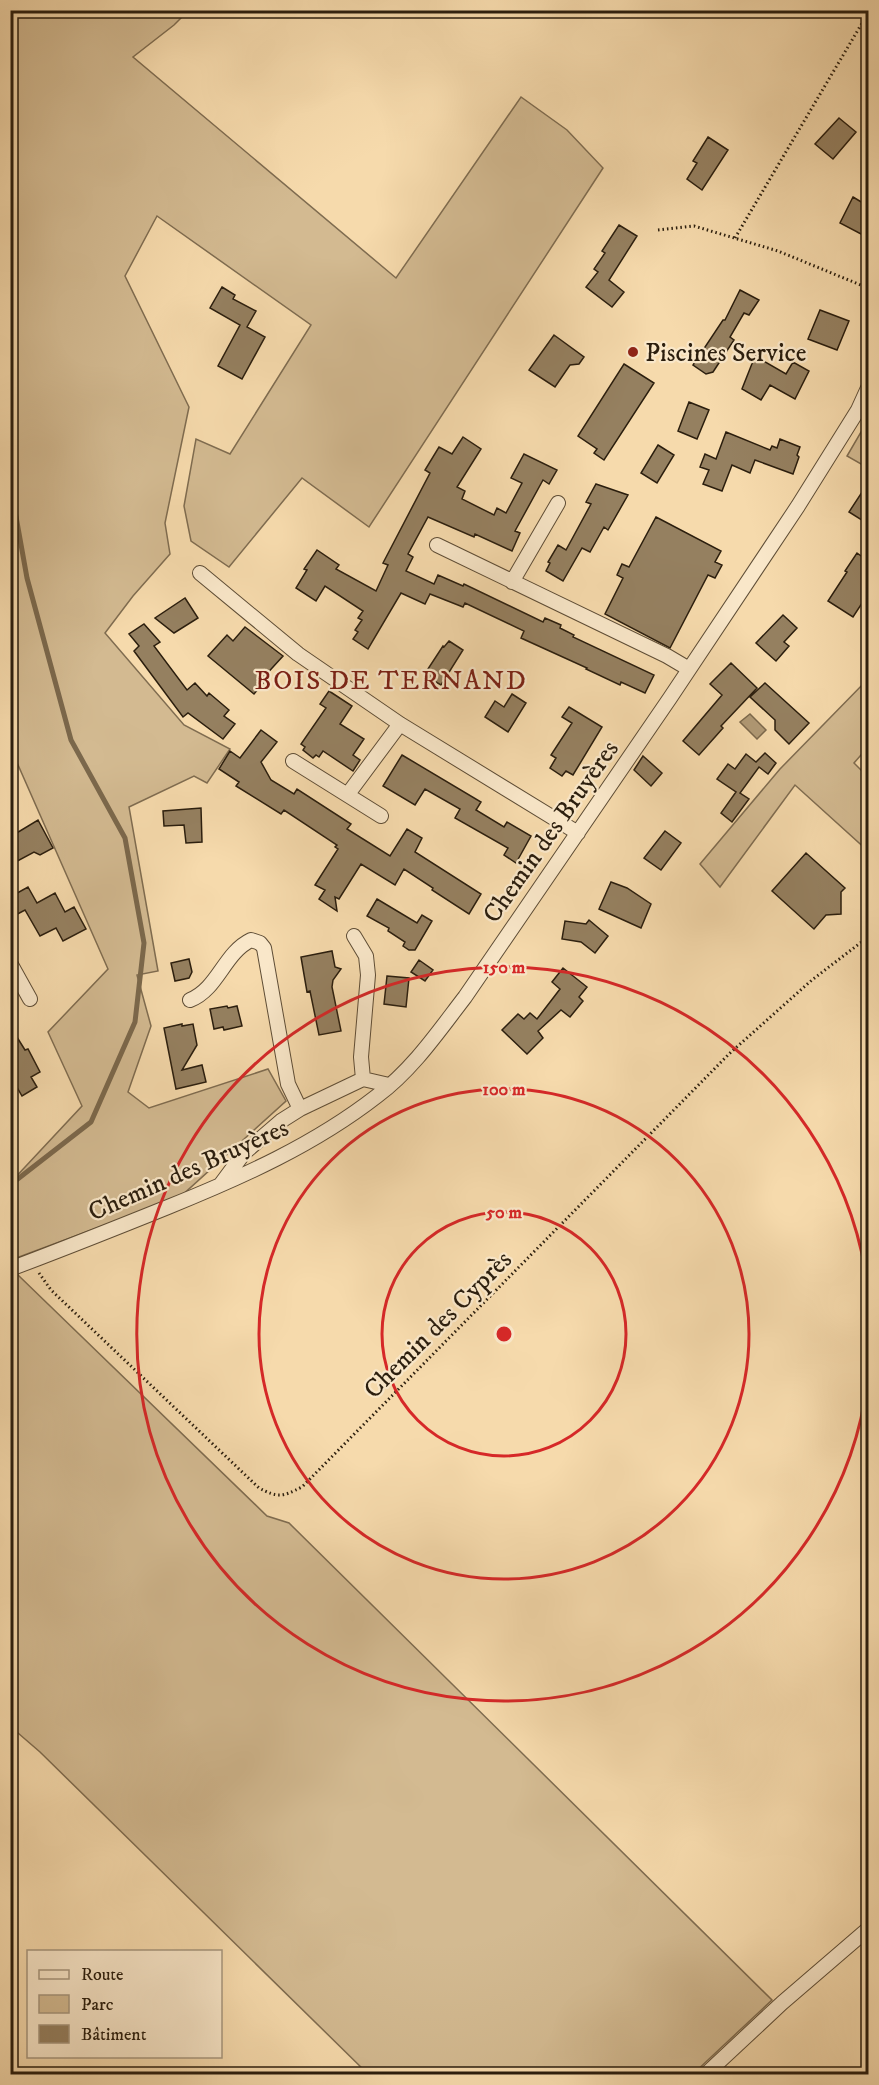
<svg xmlns="http://www.w3.org/2000/svg" width="879" height="2085" font-family="'IM FELL DW Pica',serif">
<style>
.green{fill:#d3ba91;stroke:#7f6c50;stroke-width:1.5}
.water{fill:#b19a76;stroke:#7b684c;stroke-width:1.5}
.lines{fill:none;stroke-linecap:round;stroke-linejoin:round}
.stream{stroke:#7b684c;stroke-width:5}
.building{fill:#958060;stroke:#2b1e0e;stroke-width:1.5}
.street-casing{stroke:#5e4d36;stroke-width:16}
.path{stroke:#2b1e0e;stroke-width:3;stroke-dasharray:1.5 3;stroke-linecap:butt}
.street{stroke:#f9e7c9;stroke-width:14}
.ring{fill:none;stroke:#d62828;stroke-width:3}
.poi-dot{fill:#8f2418;stroke:#f9e7c9;stroke-width:2}
.labels{text-anchor:middle;stroke-width:4.5;stroke-linejoin:round;paint-order:stroke}
.poi-label{font-size:26px;fill:#2b1e0e;stroke:#f9e7c9;text-anchor:start}
.street-label{font-size:26px;fill:#2b1e0e;stroke:#f9e7c9}
.neighbourhood-label{font-size:27px;letter-spacing:1.5px;fill:#7a1f14;stroke:#f9e7c9}
.centre{fill:#d62828;stroke:#f9e7c9;stroke-width:3}
.ring-label{font-size:18px;text-anchor:middle;font-weight:bold;fill:#d62828;stroke:#f9e7c9;stroke-width:4.5;stroke-linejoin:round;paint-order:stroke}
</style>
<rect width="100%" height="100%" fill="#f6daac"/>
<filter id="stains"><feTurbulence type="fractalNoise" baseFrequency=".00333" numOctaves="4"/><feColorMatrix values="0 0 0 0 .2 0 0 0 0 .09 0 0 0 0 .02 0 0 0 .5 -.17"/></filter>
<radialGradient id="worn" r=".72"><stop offset=".6" stop-color="#630" stop-opacity="0"/><stop offset="1" stop-color="#630" stop-opacity=".3"/></radialGradient>
<path class="green" d="M 11,11 L 188,11 L 174,25 L 133,57 L 396,278 L 521,97 L 567,130 L 603,168 L 369,527 L 302,478 L 229,567 L 191,541 L 184,506 L 196,439 L 230,454 L 311,325 L 157,216 L 125,276 L 189,407 L 165,523 L 170,554 L 133,596 L 105,633 L 184,725 L 230,749 L 207,783 L 194,776 L 129,807 L 158,971 L 137,975 L 151,1026 L 128,1092 L 149,1108 L 268,1069 L 286,1101 L 180,1197 L 11,1260 L 11,1182 L 82,1106 L 48,1032 L 108,969 L 11,749 Z
M 868,420 L 868,468 L 847,456 Z
M 867,680 L 868,682 L 868,747 L 854,763 L 868,777 L 868,851 L 795,785 L 720,887 L 700,864 L 780,769 Z
M 18,1275 L 267,1516 L 289,1523 L 772,2000 L 693,2074 L 368,2074 L 40,1752 L 11,1727 L 10,1278 Z"/>
<path class="water" d="M 750,714 L 766,730 L 757,739 L 740,722 Z"/>
<g class="lines">
<path class="stream" d="M 10,483 L 27,578 L 71,740 L 125,838 L 144,943 L 135,1022 L 91,1122 L 10,1185"/>
</g>
<path class="building" d="M 839,118 L 856,132 L 833,159 L 815,144 Z
M 708,137 L 728,150 L 702,190 L 687,179 L 697,163 L 693,161 Z
M 853,197 L 868,206 L 868,221 L 861,234 L 840,223 Z
M 619,225 L 637,236 L 609,280 L 624,292 L 612,307 L 586,287 L 598,272 L 594,269 L 605,253 L 602,251 Z
M 222,287 L 235,295 L 233,299 L 256,311 L 247,327 L 265,337 L 242,379 L 218,366 L 240,325 L 210,308 Z
M 740,290 L 759,300 L 749,315 L 744,313 L 730,337 L 734,340 L 713,372 L 706,374 L 693,365 L 723,320 L 725,320 Z
M 820,310 L 849,321 L 837,350 L 808,339 Z
M 554,335 L 584,357 L 579,364 L 570,365 L 555,387 L 529,370 Z
M 755,356 L 786,374 L 793,362 L 809,371 L 795,399 L 770,385 L 761,400 L 742,389 Z
M 624,364 L 654,383 L 604,460 L 594,453 L 597,449 L 578,436 Z
M 689,402 L 709,410 L 697,439 L 678,431 Z
M 726,432 L 770,450 L 772,446 L 777,448 L 780,439 L 800,447 L 797,455 L 799,457 L 793,474 L 755,460 L 750,473 L 732,465 L 722,491 L 703,484 L 709,470 L 700,467 L 705,454 L 716,459 Z
M 463,437 L 481,449 L 457,487 L 465,491 L 462,499 L 494,515 L 497,508 L 506,513 L 522,483 L 511,478 L 524,454 L 557,470 L 549,484 L 543,480 L 515,531 L 520,533 L 512,551 L 475,534 L 474,537 L 428,517 L 408,554 L 413,557 L 406,571 L 434,584 L 438,575 L 463,586 L 464,584 L 543,622 L 545,618 L 561,625 L 560,628 L 574,635 L 573,637 L 654,675 L 645,693 L 621,682 L 620,685 L 586,669 L 587,668 L 521,638 L 524,631 L 465,603 L 463,607 L 430,594 L 425,604 L 401,593 L 368,649 L 353,639 L 358,632 L 355,630 L 362,620 L 358,618 L 363,611 L 325,586 L 316,601 L 296,588 L 307,570 L 304,569 L 317,550 L 339,565 L 336,569 L 376,591 L 388,565 L 383,563 L 430,473 L 425,470 L 439,447 L 452,454 Z
M 658,445 L 674,455 L 657,483 L 641,473 Z
M 868,483 L 868,524 L 849,512 Z
M 596,484 L 628,495 L 608,530 L 604,527 L 590,552 L 582,548 L 563,581 L 546,571 L 550,563 L 548,562 L 558,545 L 566,550 L 591,504 L 586,502 Z
M 656,517 L 721,551 L 715,562 L 722,565 L 715,578 L 708,575 L 670,648 L 605,614 L 623,578 L 617,575 L 622,564 L 629,567 Z
M 857,553 L 868,561 L 868,594 L 853,617 L 828,601 L 847,572 L 845,571 Z
M 185,598 L 198,618 L 174,633 L 155,618 Z
M 783,615 L 797,628 L 784,642 L 789,646 L 776,661 L 756,643 Z
M 144,624 L 160,642 L 154,646 L 187,690 L 195,683 L 207,696 L 209,693 L 229,710 L 224,716 L 235,724 L 223,739 L 188,713 L 183,717 L 134,651 L 139,646 L 129,634 Z
M 245,627 L 283,656 L 262,679 L 265,681 L 254,694 L 208,656 L 227,635 L 233,641 Z
M 449,641 L 463,650 L 441,685 L 424,675 L 443,646 L 444,647 Z
M 731,663 L 757,688 L 721,726 L 723,728 L 699,755 L 683,741 L 722,695 L 710,684 Z
M 765,683 L 809,723 L 789,744 L 775,730 L 775,720 L 750,697 Z
M 329,691 L 352,706 L 340,724 L 364,739 L 353,755 L 360,760 L 353,771 L 323,751 L 319,757 L 316,755 L 313,758 L 303,750 L 305,747 L 301,744 L 326,708 L 320,704 Z
M 512,694 L 526,703 L 508,732 L 485,717 L 495,701 L 504,707 Z
M 569,707 L 602,727 L 573,775 L 566,771 L 562,776 L 550,768 L 556,758 L 551,755 L 572,723 L 562,717 Z
M 261,730 L 277,742 L 261,762 L 271,780 L 294,794 L 297,789 L 351,824 L 347,829 L 390,856 L 407,829 L 422,838 L 415,852 L 481,894 L 469,914 L 432,890 L 433,888 L 404,869 L 395,885 L 361,864 L 339,899 L 335,897 L 337,911 L 319,899 L 325,890 L 315,885 L 338,849 L 335,847 L 337,845 L 284,810 L 281,814 L 236,786 L 239,782 L 219,769 L 230,751 L 240,758 Z
M 765,753 L 776,763 L 768,774 L 759,767 L 740,793 L 749,799 L 732,822 L 721,813 L 736,792 L 717,779 L 728,764 L 735,769 L 746,754 L 756,762 Z
M 402,755 L 481,802 L 476,810 L 504,827 L 507,822 L 531,836 L 516,863 L 504,855 L 508,848 L 455,818 L 460,809 L 425,789 L 415,805 L 383,786 Z
M 643,756 L 662,773 L 651,786 L 634,770 Z
M 201,808 L 202,842 L 186,843 L 184,825 L 164,826 L 163,811 Z
M 38,820 L 53,848 L 40,855 L 34,852 L 10,865 L 10,837 Z
M 665,831 L 681,843 L 661,870 L 644,858 Z
M 806,853 L 845,888 L 841,892 L 841,914 L 826,915 L 814,929 L 772,891 Z
M 611,882 L 627,888 L 651,904 L 641,928 L 599,909 Z
M 28,887 L 37,903 L 55,893 L 65,912 L 74,907 L 86,929 L 63,941 L 56,928 L 40,936 L 25,910 L 10,918 L 10,897 Z
M 377,899 L 417,923 L 422,915 L 432,921 L 415,950 L 409,950 L 403,946 L 405,942 L 388,931 L 389,928 L 367,916 Z
M 589,920 L 608,936 L 595,953 L 581,942 L 562,939 L 565,921 L 586,924 Z
M 332,951 L 335,967 L 341,969 L 333,980 L 332,987 L 341,1031 L 319,1035 L 310,991 L 307,992 L 301,957 Z
M 189,959 L 192,972 L 189,978 L 175,981 L 171,963 Z
M 419,960 L 433,970 L 425,981 L 411,972 Z
M 563,968 L 587,987 L 579,997 L 583,1001 L 570,1017 L 561,1010 L 538,1031 L 543,1038 L 527,1054 L 502,1030 L 518,1014 L 524,1019 L 530,1013 L 537,1019 L 560,989 L 552,982 Z
M 387,976 L 409,978 L 406,1007 L 384,1004 Z
M 227,1006 L 228,1008 L 237,1006 L 242,1026 L 224,1030 L 223,1027 L 214,1029 L 210,1009 Z
M 182,1024 L 182,1026 L 193,1024 L 197,1045 L 182,1070 L 202,1065 L 206,1082 L 176,1089 L 164,1028 Z
M 10,1026 L 25,1050 L 28,1049 L 40,1072 L 31,1077 L 37,1087 L 22,1096 L 10,1075 Z"/>
<g class="lines">
<g class="street-casing">
<path id="street" d="M 437,545 L 667,656 L 689,669
M 200,573 L 298,654 L 400,724 L 578,833
M 512,582 L 558,503
M 293,761 L 381,816
M 348,794 L 400,724
M 354,936 L 366,956 L 368,975 L 361,1057 L 363,1079
M 10,963 L 30,999
M 190,1000 C 218,989 224,953 251,940 L 260,943 L 264,948 L 288,1084 L 300,1109
M 221,1184 L 244,1153 L 281,1121 L 300,1109 L 363,1079 L 389,1085
M 10,1269 C 63,1249 116,1228 168,1207 C 242,1177 314,1145 377,1096 C 413,1069 438,1032 465,997 L 670,698 L 798,506 L 858,410 L 868,388
M 706,2074 L 782,2003 L 868,1929"/>
</g>
<path class="path" d="M 658,230 L 694,226 L 778,251 L 868,288
M 735,238 L 868,13
M 39,1273 L 51,1290 L 259,1488 C 278,1498 282,1497 302,1487 L 731,1052 L 812,980 L 868,937"/>
<use href="#street" class="street"/>
</g>
<g class="ring">
<circle cx="504" cy="1334" r="122"/>
<circle cx="504" cy="1334" r="245"/>
<path d="M868 1379A367 367 0 1 1 868 1289"/>
</g>
<circle class="poi-dot" cx="633" cy="352" r="6"/>
<g class="labels">
<g class="poi-label">
<text x="645" y="361">Piscines Service</text>
</g>
<g class="street-label">
<text transform="translate(550 831) rotate(-55)" y="9">Chemin des Bruyères</text>
<text transform="translate(188 1169) rotate(-24)" y="9">Chemin des Bruyères</text>
<text transform="translate(437 1324) rotate(-45)" y="9">Chemin des Cyprès</text>
</g>
<g class="neighbourhood-label">
<text x="391" y="689">BOIS DE TERNAND</text>
</g>
</g>
<circle cx="504" cy="1334" r="9" class="centre"/>
<g class="ring-label">
<text x="504" y="973">150 m</text>
<text x="504" y="1095">100 m</text>
<text x="504" y="1218">50 m</text>
</g>
<rect width="879" height="2085" fill="none" stroke="#f6daac" stroke-width="36"/>
<rect x="12" y="12" width="855" height="2061" fill="none" stroke="#2b1e0e" stroke-width="3"/>
<rect x="18" y="18" width="843" height="2049" fill="none" stroke="#2b1e0e" stroke-width="1.5"/>
<rect x="27" y="1950" width="195" height="108" fill="#f9e7c9" stroke="#a7977e" stroke-width="1.5"/>
<rect x="39" y="1970" width="30" height="9" fill="#f9e7c9" stroke="#a7977e" stroke-width="1.5"/>
<text x="81" y="1980" font-size="18" fill="#2b1e0e">Route</text>
<rect x="39" y="1995" width="30" height="18" fill="#d3ba91" stroke="#a7977e" stroke-width="1.5"/>
<text x="81" y="2010" font-size="18" fill="#2b1e0e">Parc</text>
<rect x="39" y="2025" width="30" height="18" fill="#958060" stroke="#a7977e" stroke-width="1.5"/>
<text x="81" y="2040" font-size="18" fill="#2b1e0e">Bâtiment</text>
<rect width="100%" height="100%" filter="url(#stains)"/>
<rect width="100%" height="100%" fill="url(#worn)"/>
</svg>
